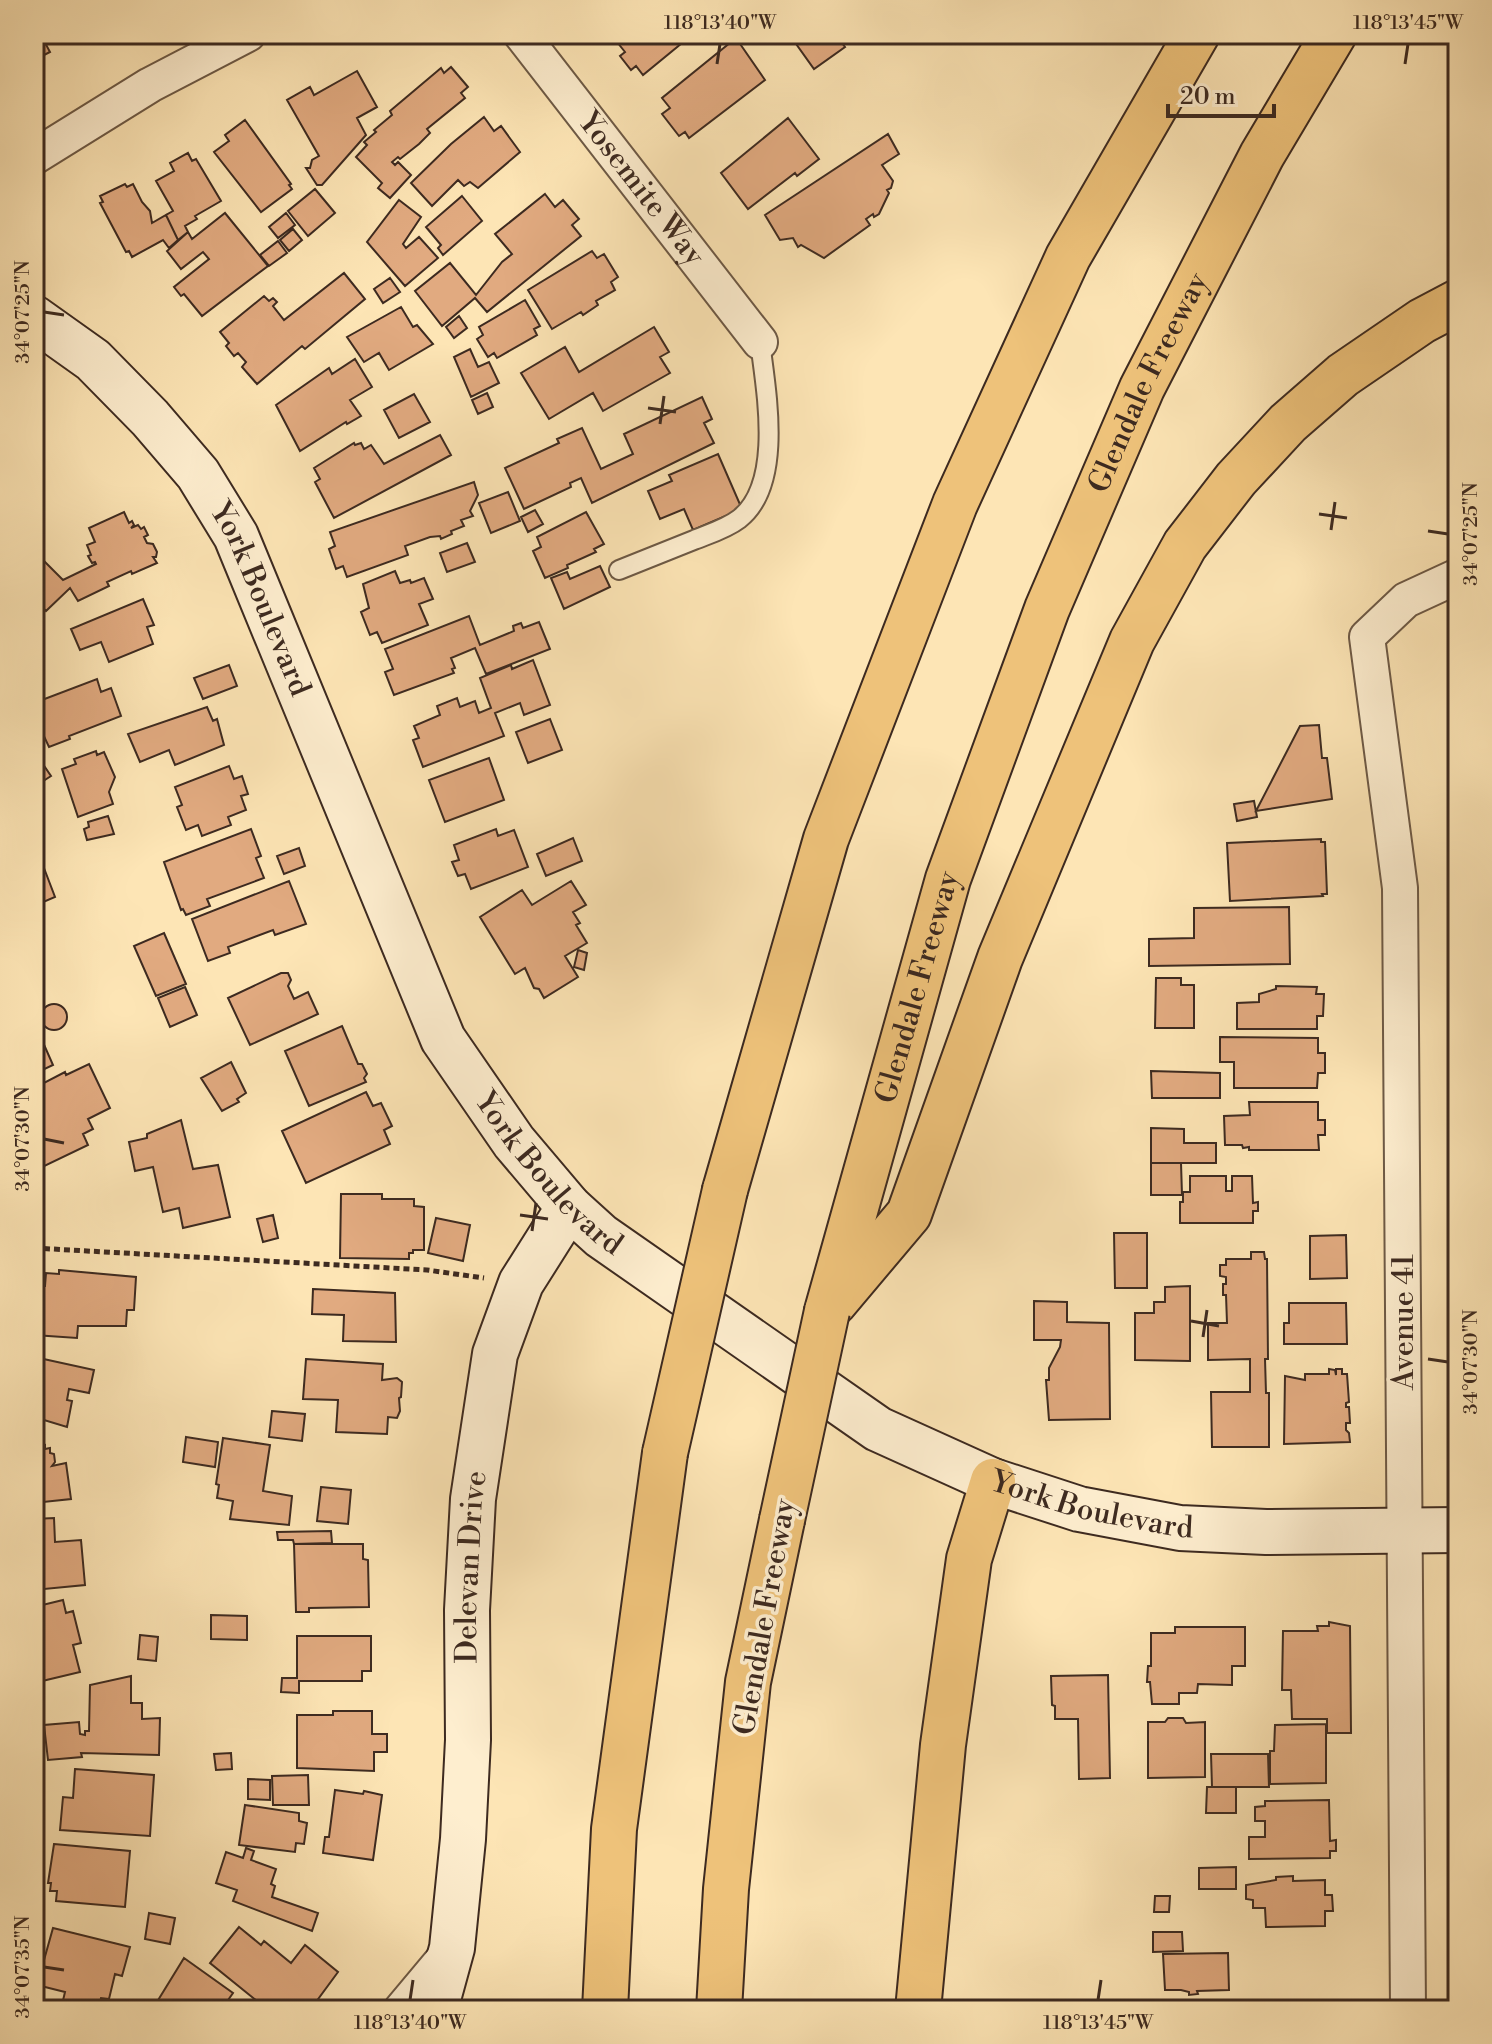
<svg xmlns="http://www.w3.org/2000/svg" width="1492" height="2044" font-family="'Libre Bodoni',serif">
	<rect width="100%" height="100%" fill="#fde5b5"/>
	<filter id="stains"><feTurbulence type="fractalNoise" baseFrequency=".0025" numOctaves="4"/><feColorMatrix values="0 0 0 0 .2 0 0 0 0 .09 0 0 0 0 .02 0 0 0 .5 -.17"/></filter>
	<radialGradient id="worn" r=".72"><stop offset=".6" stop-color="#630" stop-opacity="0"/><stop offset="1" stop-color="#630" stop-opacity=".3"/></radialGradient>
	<path fill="#e1aa80" stroke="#3d2a20" stroke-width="2" d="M34,34h11l2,3 -4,2 7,13 -14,7 3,5 -5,2z
		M627,34h66l-50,41 -7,-9 -5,4 -11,-14 5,-4 -8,-10z
		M789,34h46l10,13 -31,22z
		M736,38l29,42 -76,58 -4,-6 -6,4 -17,-22 8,-6 -8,-10z
		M451,67l17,20 -7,6 4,5 -38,31 3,4 -11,11 -19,15 -2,-2 -6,5 3,3 3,-3 13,13 -21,23 -12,-10 4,-5 -26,-26 11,-12 -3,-3 12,-10 -2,-2 18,-15 -2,-4 51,-43 3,5z
		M357,71l20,36 -20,11 9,17 -44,50h-5l-11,-17h4l2,-8 7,-4 -32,-56 23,-13 4,8z
		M484,117l10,14 7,-5 19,26 -42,36 -8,-6 -6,4 -6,-6 -26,26 -21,-23 40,-39z
		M788,118l31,41 -22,17 -2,-3 -47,36 -27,-36z
		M245,120l46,64 -2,1 3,4 -31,23 -47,-60 15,-11 -4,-6z
		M888,134l11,20 -17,11 11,16 -2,7 -4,2 2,3 -10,21 -5,3 -1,-3 -7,5 4,6 -46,33 -23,-13 -3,2 -5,-9 -13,2 -15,-25z
		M188,153l4,8 4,-2 25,42 -26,15 2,3 -12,7 3,6 -10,8 -12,-25 7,-4 -17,-30 18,-10 -4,-8z
		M125,184l2,3 6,-3 9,18 8,9 2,12 14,-8 12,25 -9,8 -6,-8 -31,17 -3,-6 -3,1 -26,-49 3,-1 -3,-6z
		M315,189l20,24 -27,23 -20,-25z
		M545,194l10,13 8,-7 16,19 -7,6 9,11 -94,76 -12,-14 -33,28 -27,-35 35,-28 26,32 26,-33 10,-8 -17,-20z
		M462,196l20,25 -39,34 -5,-7 3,-3 -15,-18z
		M399,200l22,17 -18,27 3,4 13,-11 19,21 -33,28 -38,-44z
		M225,213l43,53 -66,50 -18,-22 -3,2 -7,-9 35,-28 -6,-7 -22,17 -14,-18 21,-19 4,7z
		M286,213l9,12 -17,13 -9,-11z
		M293,229l9,11 -13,11 -9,-11z
		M278,241l9,12 -18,13 -9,-11z
		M592,251l5,7 7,-4 14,23 -7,5 4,8 -19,11 2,4 -15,10 -2,-3 -29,17 -24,-39z
		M344,273l21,26 -60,50 -3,-3 -45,38 -15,-17 4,-5 -8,-9 -4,3 -8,-10 3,-3 -9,-11 44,-36 5,5 4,-3 4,4 -4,4 11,14z
		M390,278l10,14 -17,11 -9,-14z
		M525,300l15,26 -6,3 3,6 -40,23 -3,-5 -6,4 -11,-18 6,-4 -4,-8z
		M401,307l12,20 4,-2 16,19 -44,26 -10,-17 -15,9 -17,-25z
		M459,316l8,12 -13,10 -8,-11z
		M654,327l15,25 -9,5 10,16 -67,38 -10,-18 -44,26 -28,-46 44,-26 14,25z
		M470,349l8,18 11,-5 10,21 -28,14 -17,-40z
		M355,359l17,28 -22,13 11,16 -14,8 -1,-2 -46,29 -24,-46 53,-37 3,6z
		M487,393l6,14 -15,7 -6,-14z
		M414,394l16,28 -31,16 -15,-28z
		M702,397l10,22 -8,4 10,20 -122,60 -11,-25 -11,5 1,4 -47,22 -19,-41 54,-25 -2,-4 25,-11 19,41 32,-15 -9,-20z
		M440,435l11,20 -117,63 -19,-36 5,-3 -6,-11 40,-25 1,2 6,-2 3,6 7,-4 13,19z
		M718,454l24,55 -49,21 -9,-21 -24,10 -12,-28 24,-10 -3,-6z
		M474,482l4,13 -8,16 3,5 -12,4 3,6 -13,5 1,3 -11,5 -1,-3 -10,1 -25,9 3,9 -61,22 -4,-11 -7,3 -7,-20 6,-3 -5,-14z
		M508,492l12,29 -29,12 -12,-30z
		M535,510l8,14 -15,8 -7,-15z
		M124,512l5,11 3,-2 2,4 -3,3 7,-3 3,4 3,-2 4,8 -4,2 3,6 6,1 4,8 -1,5h-3l4,6 -25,11 -1,-3 -24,11 2,4 -31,15 -8,-13 -24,23 -12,-12v-48l29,29 33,-16 -1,-2 -3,1 -4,-7 3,-1 -4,-10 8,-3 -6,-14z
		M586,512l18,32 -10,5 2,3 -29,13 1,3 -23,10 -12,-27 8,-4 -4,-10z
		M467,543l8,19 -28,10 -7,-19z
		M600,566l10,21 -46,22 -13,-31 16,-6 3,7z
		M395,571l5,12 10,-3 1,3 13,-5 9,21 -14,5 9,21 -46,18 -5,-11 -7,3 -9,-23 8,-4 -6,-24z
		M143,599l11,26 -7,2 6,17 -44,18 -8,-20 -21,8 -9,-21z
		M469,616l11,29 34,-14 -1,-5 8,-3 2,5 16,-6 11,27 -64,25 -11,-26 -24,10 4,10 -3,1 2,4 -60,22 -9,-23 8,-3 -8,-20z
		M533,660l17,45 -26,10 -4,-12 -25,10 9,23 -81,31 -10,-27 6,-2 -5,-12 26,-11 -3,-9 20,-8 3,9 15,-6 4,12 12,-5 -11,-30 31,-13 1,4z
		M229,665l8,21 -34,13 -9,-21z
		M97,679l4,13 10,-4 10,28 -52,20 1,3 -21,8 -15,-32v-12z
		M207,707l6,14 4,-2 7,26 -49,20 -6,-15 -29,12 -12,-28z
		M550,719l12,31 -34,13 -12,-31z
		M1319,725l3,33h5l5,41 -76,12 44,-85z
		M34,751l17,25 -17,11z
		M96,751l1,4 7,-3 11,25 -6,15 4,12 -35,13 -16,-48 14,-5 -2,-5z
		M489,758l15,42 -59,22 -16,-42z
		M229,766l5,13 8,-3 6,18 -7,2 5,14 -18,7 3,8 -29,11 -4,-11 -12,5 -9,-23 5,-2 -7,-18z
		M1254,801l3,16 -20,4 -3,-17z
		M108,816l6,18 -27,6 -3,-11 5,-2 -1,-5z
		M251,829l10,27 -5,2 8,20 -57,21 3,7 -24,9 -3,-6 -2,1 -17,-48z
		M496,829l2,7 16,-6 14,37 -57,22 -6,-15 -7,2 -6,-14 7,-2 -5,-15z
		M573,838l9,23 -36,15 -9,-22z
		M1321,839v3h4l2,52h-5l1,2 -93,5 -3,-58z
		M299,848l6,18 -21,8 -7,-18z
		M39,855l16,42 -21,9v-48z
		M289,881l17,43 -31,11 -2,-5 -45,17 2,6 -22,8 -16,-42z
		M571,881l15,24 -13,7 7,11 -4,2 11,18 -22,13 13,21 -34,21 -5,-9 -5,-1 -9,-20 -10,6 -35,-57 42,-27 10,15z
		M1289,907l1,57 -141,2v-27l45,-1v-30z
		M164,933l22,51 -30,12 -22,-50z
		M578,950l9,3 -3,17 -10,-3z
		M281,973h7l3,7 -3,6 6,13 14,-7 10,22 -68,31 -22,-47z
		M1156,978h25v7h13v43h-39z
		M1276,986l41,1 -1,7h8l-1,22h-6v13h-80v-26l22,-1v-8l17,-5z
		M185,987l12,28 -27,12 -12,-29z
		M41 1017a13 13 0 1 1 26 0a13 13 0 1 1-26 0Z
		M34,1022l19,43 -19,9z
		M342,1026l16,38h4l5,10 -3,4 2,4 -57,24 -24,-55z
		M1220,1037l98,1v15h7v20h-7l-1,15h-83v-26h-14z
		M231,1062l15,31 -9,6 2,3 -17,9 -21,-33z
		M89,1064l21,44 -22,11 5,10 -10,5 5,11 -54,26v-83l31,-16 1,3z
		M1151,1071l69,2v25h-68z
		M366,1092l7,14 8,-3 11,23 -8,4 6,14 -84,39 -24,-52z
		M1249,1102h69v18h7v15h-7l1,15h-70v-3l-6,1 -1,-3h-17l-1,-29 26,-1z
		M181,1120l12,49 25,-4 12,52 -47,11 -4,-20 -16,4 -10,-45 -18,4 -6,-29 18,-4v-4z
		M1151,1128l33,1v14h32v20h-65z
		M1151,1163h30l1,32h-31z
		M1190,1176h36v15h6v-15h20l1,27 5,-1v9h-5v12h-73v-21h3v-10h7z
		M341,1194h41v5h32v7l10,1v43h-11v3h-4v6l-69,-1z
		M273,1215l5,23 -15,4 -6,-23z
		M436,1218l34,7 -7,36 -35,-8z
		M1114,1233h33v55h-32z
		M1346,1235l1,43 -37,1v-43z
		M1251,1252h13l1,7h2l1,100h-3l1,34h3v54h-57l-1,-55h39v-33l-42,1v-37h19l-1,-28h-3v-11h3v-7l-6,-1v-11h6v-6h25z
		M59,1270l77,7 -2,33h-7l-1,16h-48l-1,12 -43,-3v-49h11l1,-13 13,1z
		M1190,1286v75l-55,-1v-47h19v-11h11v-15z
		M313,1289l82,4 1,49 -53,-1 1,-26 -32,-1z
		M1034,1301l33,1v20l42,1 1,96 -61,1 -3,-40h3v-12l11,-21 1,-7h-27z
		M1289,1303h57l1,41h-63v-21h5z
		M39,1358l55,12 -5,23 -20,-4 -2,11 5,1 -5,26 -33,-10v-39z
		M306,1359l77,5 -1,16 15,-2 5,4 -1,15 -2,1 1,13 -3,7 -9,-1 -1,17 -51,-2 2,-32 -35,-1z
		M1329,1369l6,1 1,5v-6h6v5h5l2,28 -3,1v4h3l1,16h-4v7l3,3 1,9 -66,2 1,-68 20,4v-6h24z
		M272,1411l33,3 -3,27 -33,-4z
		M34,1437h3l1,9 7,-1v4l5,-1v5l4,1 1,8 -3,4 14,-3 5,36 -37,4z
		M186,1437l32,5 -3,25 -32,-5z
		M223,1438l47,7 -7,46 29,5 -3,29 -59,-6 3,-18 -16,-3 2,-13 -3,-1z
		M321,1487l30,3 -3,34 -31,-3z
		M54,1518l1,24 26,-2 4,45 -51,5v-71z
		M331,1531l1,12 -38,1 -1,-4h-15l-1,-8z
		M294,1544h69v15l5,1 1,47 -60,1v4h-13z
		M63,1600l3,13 7,-2 8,32 -8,2 7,27 -42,10 -4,-18v-57z
		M211,1615l36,1v24l-36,-1z
		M1329,1622l21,4 1,107h-24v-14h-35l-1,-29h-9l1,-59h35l-1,-5h12z
		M1175,1627h70v39h-13v19l-34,-1 -1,9h-18v11h-27l-2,-22h-3l1,-16h3v-33h24z
		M140,1635l18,2 -2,24 -18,-2z
		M297,1636h74v35h-9v10h-63v12l-18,-1 1,-14h15z
		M1108,1675l2,103 -31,1 -1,-60h-23v-13l-3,-1 -1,-29z
		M131,1676v27h11v16l18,-1 -1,37 -78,-2 1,4 -34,3 -4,-35 35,-3 1,12 5,1v-4h4l1,-46z
		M333,1711h39v23h15v18h-13v19l-77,-3v-53h36z
		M1168,1718h15l3,5 19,-1v55l-57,1v-56h17z
		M1326,1724v59l-56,1v-33h4l1,-26z
		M231,1753l1,16 -16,1 -2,-16z
		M1211,1754h57l1,33h-57z
		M75,1769l79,6 -4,61 -90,-6 3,-33 10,1z
		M308,1775l1,30h-36l-1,-29z
		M248,1779l22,1v20l-22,-1z
		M1207,1787h29v26h-30z
		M335,1790l28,4 1,-3 18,4 -9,65 -50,-7 2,-16h4z
		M1329,1800l1,41 6,-1v11h-6v7l-81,1v-22h16v-16h-10v-14l10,-1v-5z
		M245,1805l54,8v8l8,2 -3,21 -8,-1 -1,9 -56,-7z
		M54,1844l76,7 -5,56 -69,-6 1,-10h-7l1,-8h-3z
		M246,1848l8,3 -3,9 25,9 -5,15 4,2 -3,11 46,16 -6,18 -79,-30 4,-11 -21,-7 10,-31 17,6z
		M1236,1867v22h-37v-21z
		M1293,1876v5l32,-1v15h7l1,16h-8v15l-59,1 -1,-19h-12v-8l-7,-1v-14l30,-5v-3z
		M1155,1896h15l-1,16h-15z
		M149,1913l26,5 -5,26 -25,-5z
		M239,1927l22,18 3,-4 27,22 14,-18 33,27 -28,38 -12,-9 -7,9h-23l-58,-47z
		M53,1928l77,19 -8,29 -7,-2 -6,25 -8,-1 -3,12 -37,-1 4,-17 -28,-7z
		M1153,1932h29l1,19 -30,1z
		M1228,1953l1,37 -32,1 1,3 -9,1v-3l-8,-2h-16l-2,-36z
		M184,1958l49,35 -12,17h-69z
		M1234,2000l1,10h-80l3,-1v-8z"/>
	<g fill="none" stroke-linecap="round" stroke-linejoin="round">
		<g stroke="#6d5945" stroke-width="22">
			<path id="lane" d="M619,570c25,-10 50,-20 75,-30 15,-6 32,-11 45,-21 45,-35 27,-128 21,-177"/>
		</g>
		<g stroke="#6d5945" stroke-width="38">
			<g id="street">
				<path id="s1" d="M521,34l239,308"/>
				<path d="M34,157l116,-72 98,-51"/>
				<path d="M401,2010l46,-55"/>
				<path d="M1408,2010l-8,-1122 -33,-251 39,-37 52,-24"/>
			</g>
		</g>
		<g stroke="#3d2a20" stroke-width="48">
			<g id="secondary">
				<path id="s2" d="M34,318l59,42 57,58 48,56 38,62 207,503 71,103 55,65 32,29 277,193 115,52 86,28 101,19 86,4 192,-2"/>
				<path id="s3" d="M435,2010l17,-62 11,-109 5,-99 -1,-130 6,-111 22,-145 26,-71 48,-76"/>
			</g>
		</g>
		<g stroke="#3d2a20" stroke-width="48">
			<g id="highway">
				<path d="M725,1190l101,-351 129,-335 113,-247 129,-223"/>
				<path d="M834,1303l75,-89 91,-256 132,-317 53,-96 51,-66 52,-56 55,-48 79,-54 36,-19"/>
				<path id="s4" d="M827,1311l121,-432 99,-270 95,-221 120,-233 72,-121"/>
				<path d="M605,2010l9,-181 51,-376"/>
				<path d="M719,2010l7,-121 22,-207 34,-162"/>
				<path d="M918,2010l25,-265 26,-186 24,-78"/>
			</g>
		</g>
		<path stroke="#3d2a20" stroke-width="5" stroke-dasharray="6 4" stroke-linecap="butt" d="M34,1248l393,22 57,8"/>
		<use href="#lane" stroke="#feeecf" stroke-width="18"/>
		<use href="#street" stroke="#feeecf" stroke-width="34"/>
		<use href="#secondary" stroke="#feeecf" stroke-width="44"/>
		<use href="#highway" stroke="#eec27a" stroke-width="44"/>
		<g stroke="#3d2a20" stroke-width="48" stroke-linecap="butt">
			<path id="highway-bridge" d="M665,1453l60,-263
				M782,1520l45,-209"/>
		</g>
		<use href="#highway-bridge" stroke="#eec27a" stroke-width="44"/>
	</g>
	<path fill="none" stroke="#3d2a20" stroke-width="3" d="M717,64l3,-20M1405,64l3,-20M44,312l20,3M648,408l28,4M660,424l4,-28M1319,514l28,4M1331,530l4,-28M1428,531l20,3M44,1139l20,4M520,1215l28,4M532,1231l4,-28M1191,1321l28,5M1203,1337l4,-27M1428,1359l20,3M44,1967l20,3M410,2000l3,-20M1098,2000l3,-20"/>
	<g text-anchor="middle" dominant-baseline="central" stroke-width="7" stroke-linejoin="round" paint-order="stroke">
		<g font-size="30" fill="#3d2a20" stroke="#feeecf">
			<text stroke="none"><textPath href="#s1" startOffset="196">Yosemite Way</textPath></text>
			<text stroke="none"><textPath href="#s4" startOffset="984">Glendale Freeway</textPath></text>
			<text stroke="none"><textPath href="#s2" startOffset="368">York Boulevard</textPath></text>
			<text stroke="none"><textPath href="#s4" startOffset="336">Glendale Freeway</textPath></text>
			<text stroke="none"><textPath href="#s2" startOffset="1016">York Boulevard</textPath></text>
			<text transform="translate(1404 1322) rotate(-90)">Avenue 41</text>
			<text stroke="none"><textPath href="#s2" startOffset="1664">York Boulevard</textPath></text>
			<text stroke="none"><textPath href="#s3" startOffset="446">Delevan Drive</textPath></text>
			<text transform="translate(765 1617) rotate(-80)">Glendale Freeway</text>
		</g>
	</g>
	<rect width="1492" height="2044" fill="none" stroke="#fde5b5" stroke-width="88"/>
	<path d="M1168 104v12h106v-12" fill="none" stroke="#3d2a20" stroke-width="4"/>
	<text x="1180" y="104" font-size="24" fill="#3d2a20" stroke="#feeecf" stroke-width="6" paint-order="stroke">20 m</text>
	<rect x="44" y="44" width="1404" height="1956" fill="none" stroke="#3d2a20" stroke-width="3"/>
	<g font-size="20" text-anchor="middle" fill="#3d2a20">
		<text x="720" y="29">118°13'40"W</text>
		<text x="1408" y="29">118°13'45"W</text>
		<text transform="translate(22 312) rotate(-90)" y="7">34°07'25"N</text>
		<text transform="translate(1470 534) rotate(-90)" y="7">34°07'25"N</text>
		<text transform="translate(22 1139) rotate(-90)" y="7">34°07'30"N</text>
		<text transform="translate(1470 1362) rotate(-90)" y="7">34°07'30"N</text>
		<text transform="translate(22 1967) rotate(-90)" y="7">34°07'35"N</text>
		<text x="410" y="2029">118°13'40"W</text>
		<text x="1098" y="2029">118°13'45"W</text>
	</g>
	<rect width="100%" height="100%" filter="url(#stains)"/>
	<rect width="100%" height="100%" fill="url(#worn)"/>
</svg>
